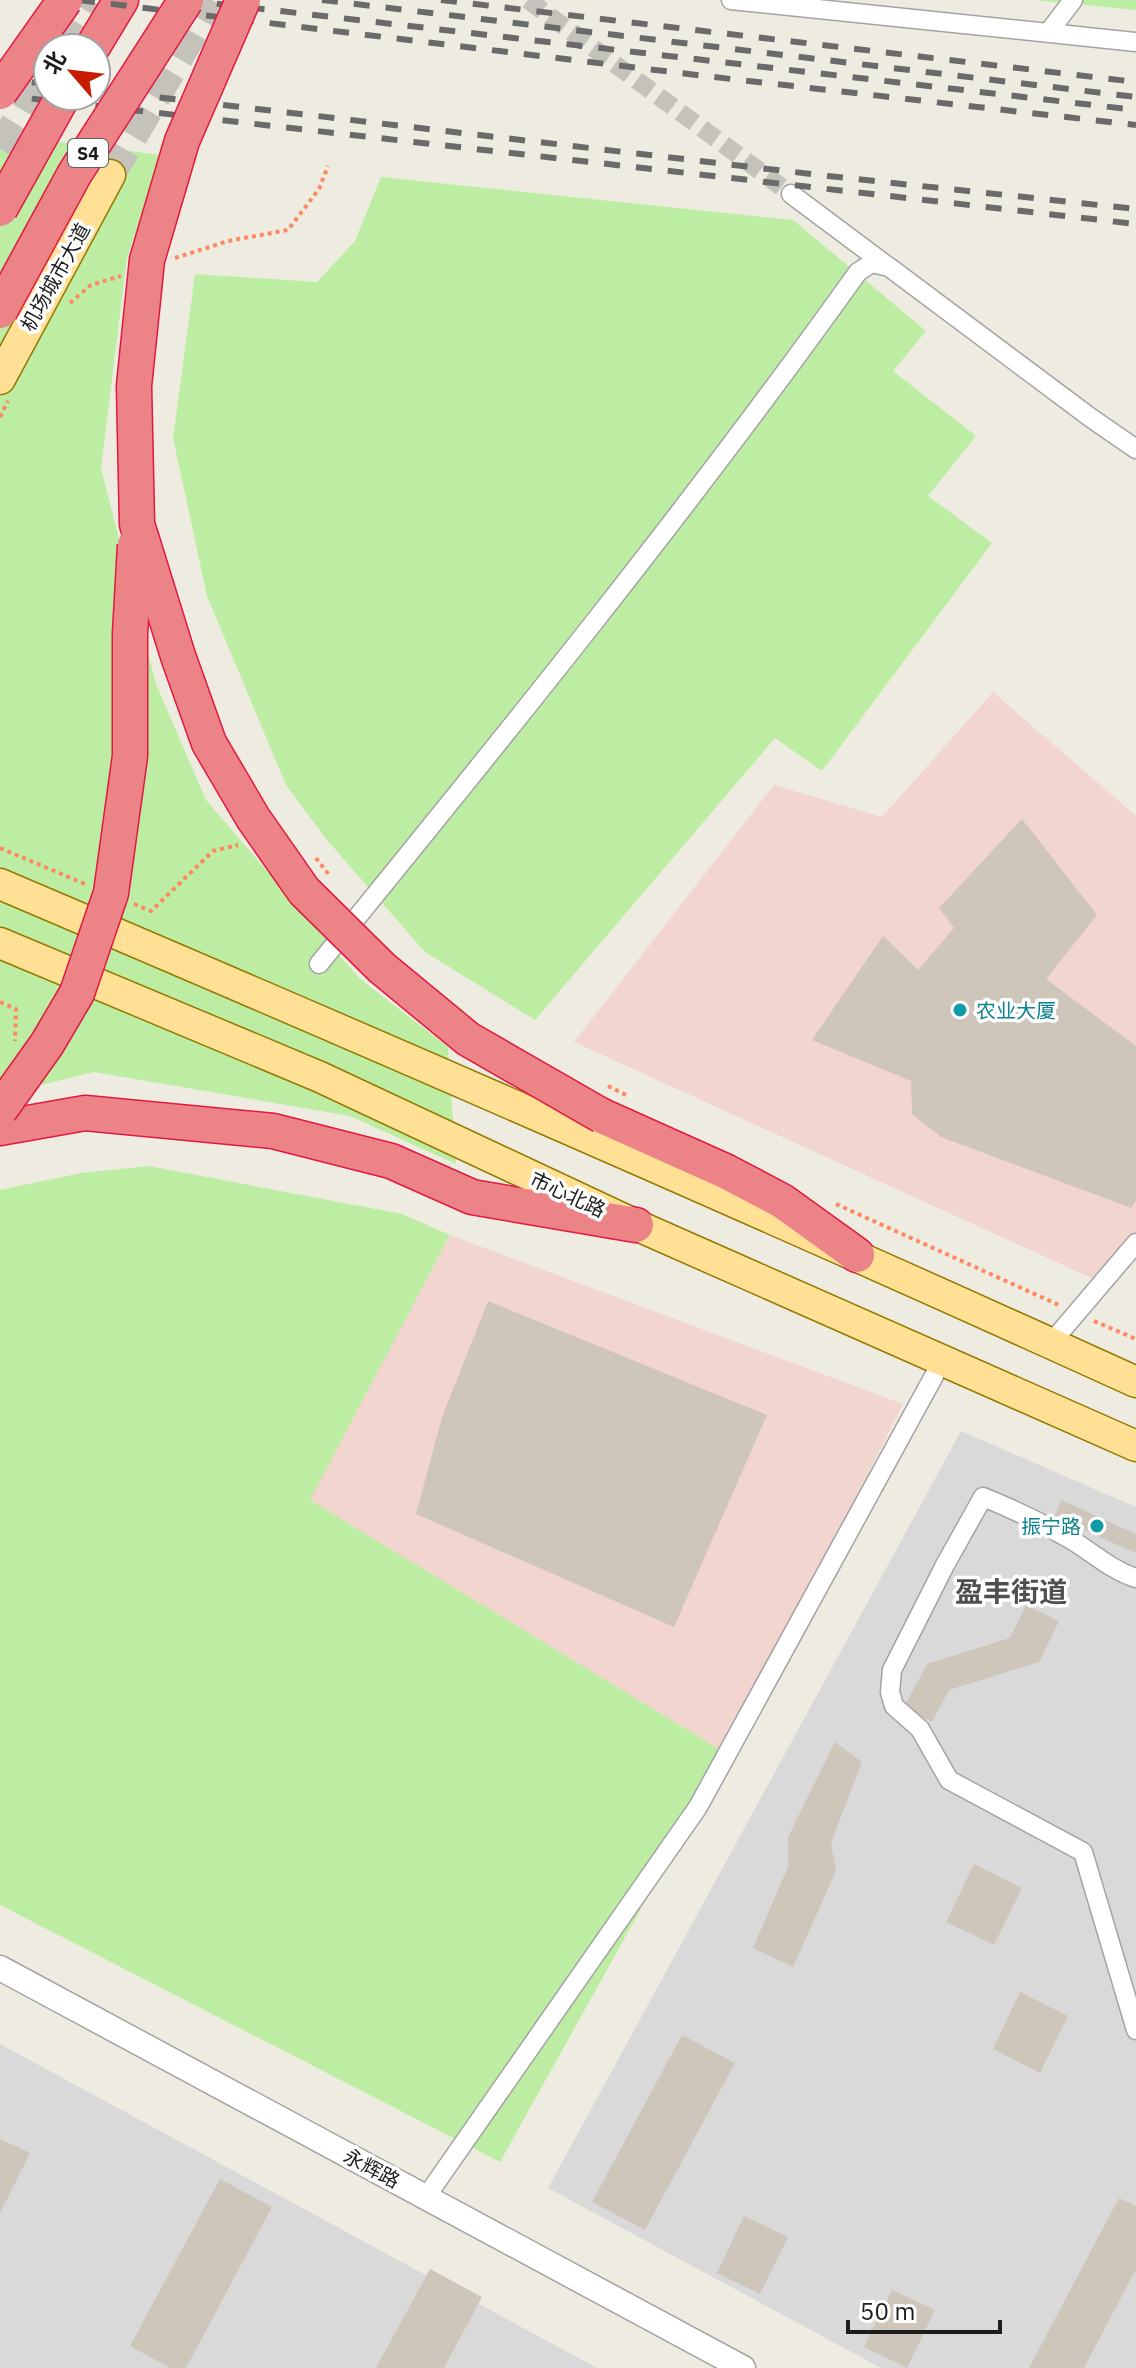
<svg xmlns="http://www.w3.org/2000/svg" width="1136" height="2368" font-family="'IBM Plex Sans','Noto Sans SC',sans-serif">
	<rect width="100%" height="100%" fill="#eeece1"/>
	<path fill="#dad9d9" d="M961,1431l175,76v861h-255l-333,-180z
		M0,2044l597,324h-597z"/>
	<path fill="#f1d5ce" d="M993,692l143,124v420l-38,45 -524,-239 200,-257 108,32z
		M450,1235l453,169 -176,350 -418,-254z"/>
	<path fill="#bdeda3" d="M1034,0h102v10z
		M0,134l161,21 -34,103 -26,210 55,216 50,116 153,178 89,69 8,117 -106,-48 -256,-44 -94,23z
		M381,177l412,43 133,111 -33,40 83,65 -48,60 64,47 -170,228 -47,-33 -240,282 -110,-68 -99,-113 -40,-54 -79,-189 -34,-158 22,-164 122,8 38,-41z
		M149,1166l253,48 48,21 -140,265 417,254 -227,408 -500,-257v-715l81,-17z"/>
	<path fill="#cec6ba" d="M1022,819l75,96 -51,64 90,67v155l-5,7 -190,-71 -29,-23 -1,-33 -99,-41 71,-104 35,34 36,-42 -15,-20z
		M488,1301l279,114 -93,212 -258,-113 26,-97z
		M1061,1500l75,34v19l-82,-36z
		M1026,1605l33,16 -20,41 -90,28 -17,32 -28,-15 23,-43 83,-26z
		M835,1742l27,20 -31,81 5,28 -43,96 -40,-19 35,-81v-30z
		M974,1864l48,24 -28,57 -48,-23z
		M1020,1992l48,24 -28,57 -47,-24z
		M682,2035l53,28 -90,167 -53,-28z
		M0,2139l30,14 -30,60z
		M220,2179l52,28 -86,161h-16l-40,-22z
		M1119,2198l17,8v63l-52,99h-55z
		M744,2216l44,21 -28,57 -43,-21z
		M430,2269l52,28 -38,71h-68z
		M892,2290l43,20 -28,58 -43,-21z"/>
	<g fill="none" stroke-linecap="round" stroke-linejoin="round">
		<path stroke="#c4c2ba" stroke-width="18" stroke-dasharray="18 9" stroke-linecap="butt" d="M528,0l263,194"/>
		<path stroke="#c4c2ba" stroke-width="30" stroke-dasharray="30 15" stroke-linecap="butt" d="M61,48l29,-48
			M0,149l48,-79
			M110,175l102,-175"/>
		<g stroke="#a3a3a3" stroke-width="21">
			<path id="minor" d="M731,0l405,42
				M1048,33l25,-33
				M791,194l95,71
				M319,964c185,-227 369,-454 539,-692l14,-9 17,4 202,151 45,31
				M1051,1343l85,-100
				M1136,1578c-25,-8 -44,-26 -66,-39 -28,-16 -57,-30 -87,-42l-38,68 -53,105 -2,22 4,14 26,23 29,51 134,72 53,178
				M426,2197l272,-390 236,-431"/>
		</g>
		<g stroke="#a3a3a3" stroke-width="27">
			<path id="tertiary" d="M0,1968l743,400"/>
		</g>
		<g stroke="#947800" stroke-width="33">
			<path id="primary" d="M0,379l110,-204
				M0,884c381,162 760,327 1136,498
				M0,943l320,134 316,148 500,221"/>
		</g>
		<g stroke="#e11941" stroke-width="37">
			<path id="motorway" d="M92,48l29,-48
				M602,1116l125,56 55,29 75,54
				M0,1128l85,-15 188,18 118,30 81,36 164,28"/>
		</g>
		<path stroke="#ff8861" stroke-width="4" stroke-dasharray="4 4" stroke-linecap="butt" d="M175,258l53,-17 60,-11 31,-41 9,-23
			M70,303l21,-18 30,-9
			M0,417l8,-16
			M0,848l85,36
			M316,858l14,18
			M134,904l17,7 62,-60 25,-6
			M0,1002l16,7 -1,32
			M608,1086l18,9
			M836,1204l225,102
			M1094,1321l42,18"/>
		<use href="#minor" stroke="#fff" stroke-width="18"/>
		<use href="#tertiary" stroke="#fff" stroke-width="24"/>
		<use href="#primary" stroke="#ffe095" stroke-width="30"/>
		<use href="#motorway" stroke="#eb8387" stroke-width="34"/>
		<path stroke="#6a6a6a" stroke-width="6" stroke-dasharray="16 16" stroke-linecap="butt" d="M79,0l626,76 431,49
			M185,0l951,110
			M322,0l814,97
			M441,0l695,82
			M0,79l48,5
			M96,90l732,86 308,33
			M0,95l1136,129"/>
		<g stroke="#e11941" stroke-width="37" stroke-linecap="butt">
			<path id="motorway-bridge" d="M243,0l-61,141 -35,119 -13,126 3,138 41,132 31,87 44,75 51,73 78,77 86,71 134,77
				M0,92l65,-92
				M0,209l63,-113
				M0,311l75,-138 111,-173
				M0,1110l47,-66 30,-51 34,-100 19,-137v-122l5,-89"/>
		</g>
		<use href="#motorway-bridge" stroke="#eb8387" stroke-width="34"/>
	</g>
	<g fill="#0f9aa8" stroke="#fff" stroke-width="3">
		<circle cx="960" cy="1010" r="8"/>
		<circle cx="1097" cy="1526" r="8"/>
	</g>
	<g text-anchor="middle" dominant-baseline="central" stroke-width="7" stroke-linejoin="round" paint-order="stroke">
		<rect fill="#fff" stroke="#606060" stroke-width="2" x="68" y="139" width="40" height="28" rx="6"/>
		<g font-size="18" font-weight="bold" fill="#1c1c1c">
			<text x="88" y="153">S4</text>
		</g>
		<g font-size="20" fill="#1c1c1c" stroke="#fff">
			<text transform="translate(55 277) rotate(-61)">机场城市大道</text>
			<text transform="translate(568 1194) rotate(25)">市心北路</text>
			<text transform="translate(372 2168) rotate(28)">永辉路</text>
		</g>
		<g font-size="20" fill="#0d838f" stroke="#fff" text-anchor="start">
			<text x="976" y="1010">农业大厦</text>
			<text x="1081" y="1526" text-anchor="end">振宁路</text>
		</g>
		<g font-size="28" font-weight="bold" fill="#4f4f4f" stroke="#fff">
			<text x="1011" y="1591">盈丰街道</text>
		</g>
	</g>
	<g transform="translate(72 72) rotate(298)"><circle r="38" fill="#ffffff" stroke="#a4a4a4" stroke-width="2"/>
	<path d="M0-6L14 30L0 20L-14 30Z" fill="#c81c00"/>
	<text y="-12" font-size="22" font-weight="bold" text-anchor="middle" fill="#1c1c1c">北</text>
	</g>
	<path d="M848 2320v12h152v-12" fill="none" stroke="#1c1c1c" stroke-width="4"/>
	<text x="860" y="2320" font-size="24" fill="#1c1c1c" stroke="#ffffff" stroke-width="6" paint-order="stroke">50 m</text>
</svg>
